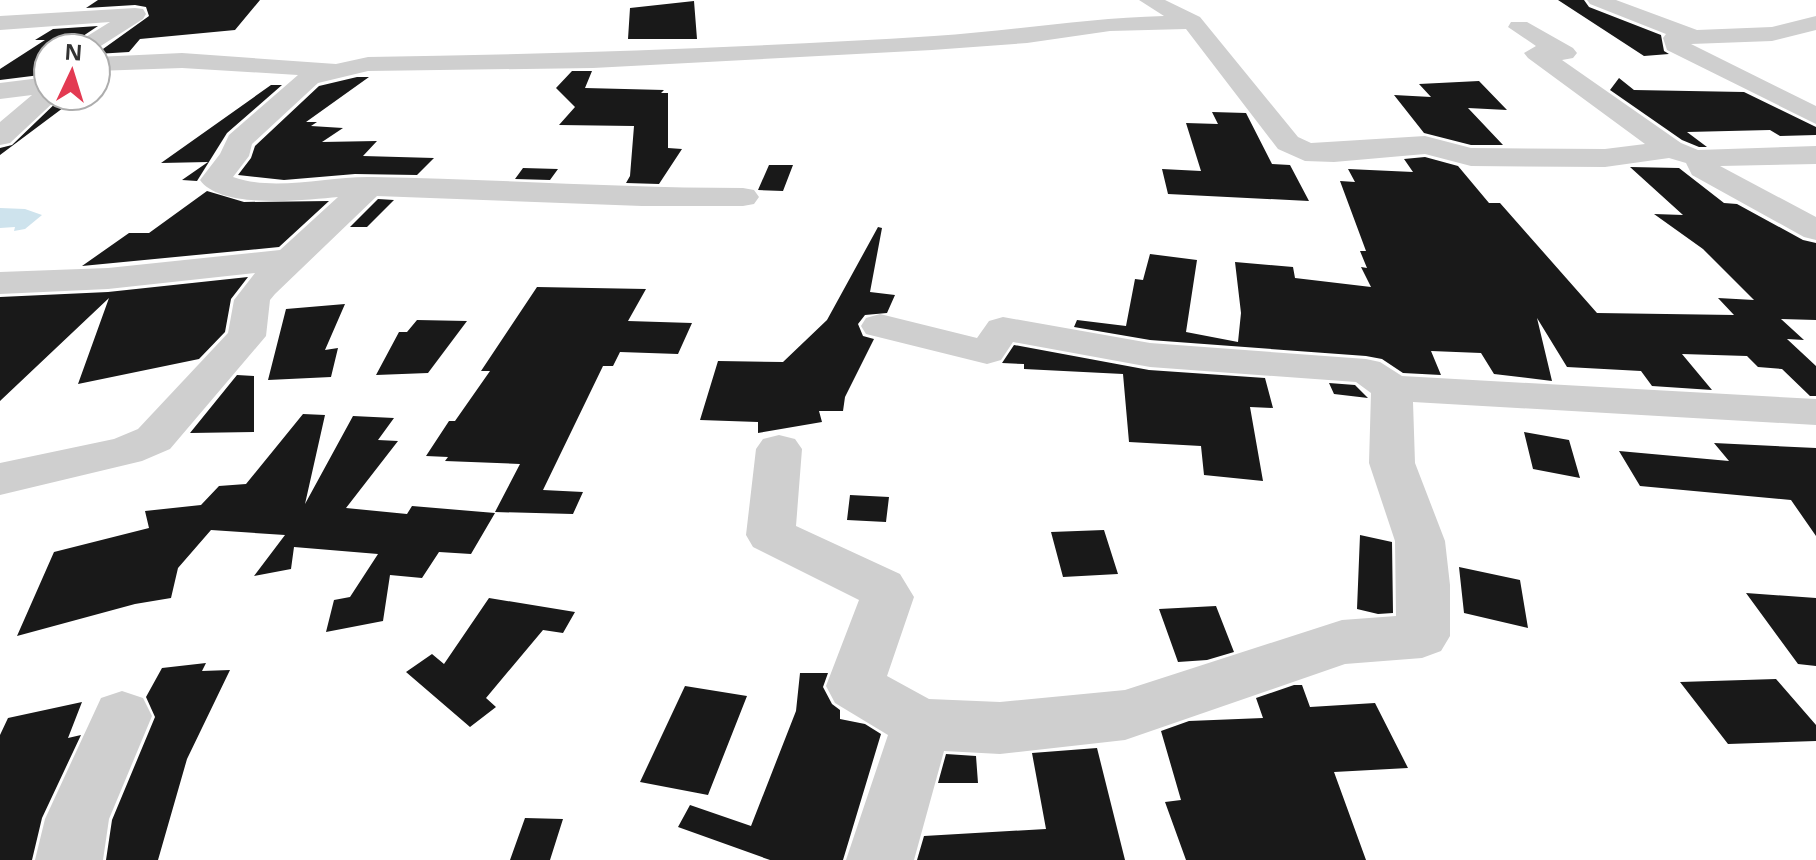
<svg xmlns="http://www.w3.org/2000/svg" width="1816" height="860" font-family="'Noto Sans',sans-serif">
	<rect width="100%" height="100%" fill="#fff"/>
	<path fill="#cee3ed" d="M0,208l25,1 17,6 -17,14 -11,2 1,-4 -15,1z"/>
	<path fill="#191919" d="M98,0h162l-25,30 -95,9 -11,13 -33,2 53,-38 -3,-9 -11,-2 -49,3z
		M1558,0h26l5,7 72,28 3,16 5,3 -25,2z
		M694,1l3,38h-69l2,-31z
		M98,26l-33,22h-17v26l-48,6v-11l45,-29h-10l18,-11z
		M572,71h20l-7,17 79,2 -3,3h7v55l14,1 -23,35 -33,-1 4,-7 4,-50 -75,-1 16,-18 -19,-19z
		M357,77h12l-63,45h11l-6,4 32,2 -21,14 55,-1 -14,15 71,2 -17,17 -62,-1 -71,6 -46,-5 13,-17 4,-12 64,-60z
		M1619,78l15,12 110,2 72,35v8l-36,1 -10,-6 -83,2 20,15h-8l-17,-7 -72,-50z
		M1479,81l28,29 -39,-2 35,37h-32l-47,-12 -30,-38 37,2 -12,-13z
		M271,85h11l-55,48 -30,48 -15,-1 26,-18 -47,1z
		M63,96h16l-79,59v-7l12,-3z
		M1212,112l34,1 26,51 18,1 19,36 -141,-7 -6,-25 39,2 -15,-48 32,1z
		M1425,157l33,9 31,37h11l97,110 137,2 -16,-17 36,2 -51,-51 -49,-35 29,1 -53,-48 49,1 45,35 13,1 66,36 13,3v77l-35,-1 23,21 -17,-1 29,27v30h-6l-28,-27 -24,-2 -11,-11 -65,-2 30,36 -60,-4 -11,-15 -74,-4 -30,-49 15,63 -58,-7 -13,-21 -50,-2 10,24 -38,-2 -21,-14 -16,-3 -216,-16 -76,-13 3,-7 49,6 9,-47 8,1 7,-26 47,6 -11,72 52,10 3,-29 -6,-51 58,5 2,11 76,9 -10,-20 6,1 -7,-17h6l-26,-70 15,1 -7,-13 65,3 -9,-13z
		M769,165h24l-10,26 -25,-1z
		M523,168l35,1 -8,11 -35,-1z
		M207,191l37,11 85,-1 -50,46 -197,19 47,-33h20z
		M378,199l16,1 -27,27h-17z
		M878,227l4,1 -12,64 25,3 -8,18 -22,2 -7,9 5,12 11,3 -29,58 -2,14h-24l3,11 -64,11v-11l-58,-2 18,-59 65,1 44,-42z
		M248,277l-17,22 -6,33 -26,27 -121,25 31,-86 -109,103v-104l108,-5z
		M537,287l109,2 -18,32 64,2 -14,31 -58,-2 -7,14h-10l-60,124 40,2 -10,22 -78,-2 25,-48 -75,-3 3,-4 -22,-1 23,-35h6l35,-50h-9z
		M345,304l-20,46 13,-2 -7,29 -63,3 18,-71z
		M417,320l50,1 -39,52 -52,2 23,-43h8z
		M1014,345l135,25 116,8 8,30 -23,-1 13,74 -59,-6 -3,-29 -72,-4 -6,-68 -99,-5v-5l-22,-1z
		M237,375l17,1v56l-64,1z
		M1329,383l26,2 13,13 -34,-4z
		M303,414l22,1 -20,89 48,-88 41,2 -16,22 20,1 -52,67 61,6 5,-8 83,7 -24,41 -32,-2 -17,26 -32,-3 -7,46 -57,11 8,-32 16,-3 28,-43 -84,-7 -3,22 -37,7 31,-41 -74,-5 -33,38 -7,30 -36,6 -118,32 37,-84 95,-24 -4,-17 56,-6 18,-19 27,-2z
		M1524,432l45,8 11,38 -47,-9z
		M1714,443l102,5v88l-25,-36 -151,-14 -21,-35 110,10z
		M850,495l39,2 -3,25 -39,-2z
		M1104,530l14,44 -55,3 -12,-45z
		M1360,535l32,7 1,71 -15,1 -21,-5z
		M1459,567l61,13 8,48 -64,-15z
		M1746,593l70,5v68l-18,-2z
		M489,598l86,14 -12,21 -20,-3 -57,68 10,9 -26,20 -64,-55 26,-18 12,10z
		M1216,606l18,46 -27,8 -29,2 -19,-53z
		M206,663l-4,8 28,-1 -43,89 -29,101h-52l6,-40 43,-103 -9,-20 16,-29z
		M800,673h28l-5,14 9,17 8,6v9l25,5 16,10 -38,126h-73l-92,-33 12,-22 61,21 45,-115z
		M1776,679l40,46v16l-88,3 -48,-62z
		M1294,685h8l8,22 65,-4 33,65 -74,4 32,88h-180l-21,-58 16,-2 -20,-69 28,-10 74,-3 -7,-20z
		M685,686l62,10 -39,99 -68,-13z
		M82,702l-14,36 13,-3 -39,83 -10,42h-32v-125l8,-17z
		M1097,748l28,112h-208l7,-24 122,-7 -14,-76z
		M946,754l30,2 2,27h-40z
		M525,818l38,1 -13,41h-40z"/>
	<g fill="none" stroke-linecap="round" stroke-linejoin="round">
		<path fill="#cfcfcf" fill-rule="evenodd" d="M1139,0h26l35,17 98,120 13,6 114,-7 46,12 134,1 40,-5 -117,-86 -4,-5 12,-7 -28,-19 3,-5h16l46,26 4,5 -4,5 -11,2 119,83 17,7 118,-4v18l-96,2 96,51v23l-12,-3 -112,-62 -6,-12 -17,-5 -64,9 -134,-1 -46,-12 -91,8 -29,-1 -27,-12 -92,-120 -76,2 -83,12 -95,7 -339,18 -225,3 -50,12 -66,61 -3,12 -16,21c42,15 95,-1 139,0 124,2 247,11 371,11l11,2 5,7 -5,7 -11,2h-101l-265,-10 -102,98 -5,6 -4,36 -96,113 -28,12 -142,34v-32l114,-24 24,-10 90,-96 6,-33 21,-27 -147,16 -108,5v-22l108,-4 172,-18 58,-53c-32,3 -117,13 -138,-17l20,-26 9,-19 69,-60 -116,-7 -86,3v-14l86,-4 154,11 32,-7c189,-3 377,-9 566,-21 77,-5 153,-18 230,-20z
			M1587,0h29l81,30 75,-3 44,-11v14l-44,11 -81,3 125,62v18l-149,-74 -4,-12 3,-4 -76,-30z
			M135,8l8,1 3,5 -3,5 -47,30 -28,-1 42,-26 -110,8v-14z
			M48,77v19h12l-3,3 -47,44 -10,2v-23l32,-27 -32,4v-16z
			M880,314l97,24 12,-17 14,-4 147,26 216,16 14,3 22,14 414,23v26l-403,-23 2,61 30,78 5,44v51l-9,15 -19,7 -77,6 -220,76 -125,14 -56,-3 -30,109h-68l42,-125 -53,-32 -9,-17 33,-86 -106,-53 -7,-12 10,-86 7,-10 16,-4 16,4 7,10 -6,77 104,48 14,23 -27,79 42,23 71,3 125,-12 217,-70 54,-4 -1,-75 -26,-78 2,-70 -15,-11 -206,-15 -137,-25 -12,18 -14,4 -121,-30 -5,-8 5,-8z
			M122,691l21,7 9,18 -43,103 -6,41h-68l10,-41 56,-121z"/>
	</g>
	<g transform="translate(72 72) rotate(4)"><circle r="38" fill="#ffffff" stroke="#adadad" stroke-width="2"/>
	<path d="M0-6L14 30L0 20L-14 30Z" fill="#e33a52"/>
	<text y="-12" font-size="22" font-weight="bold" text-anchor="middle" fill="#323232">N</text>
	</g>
</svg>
